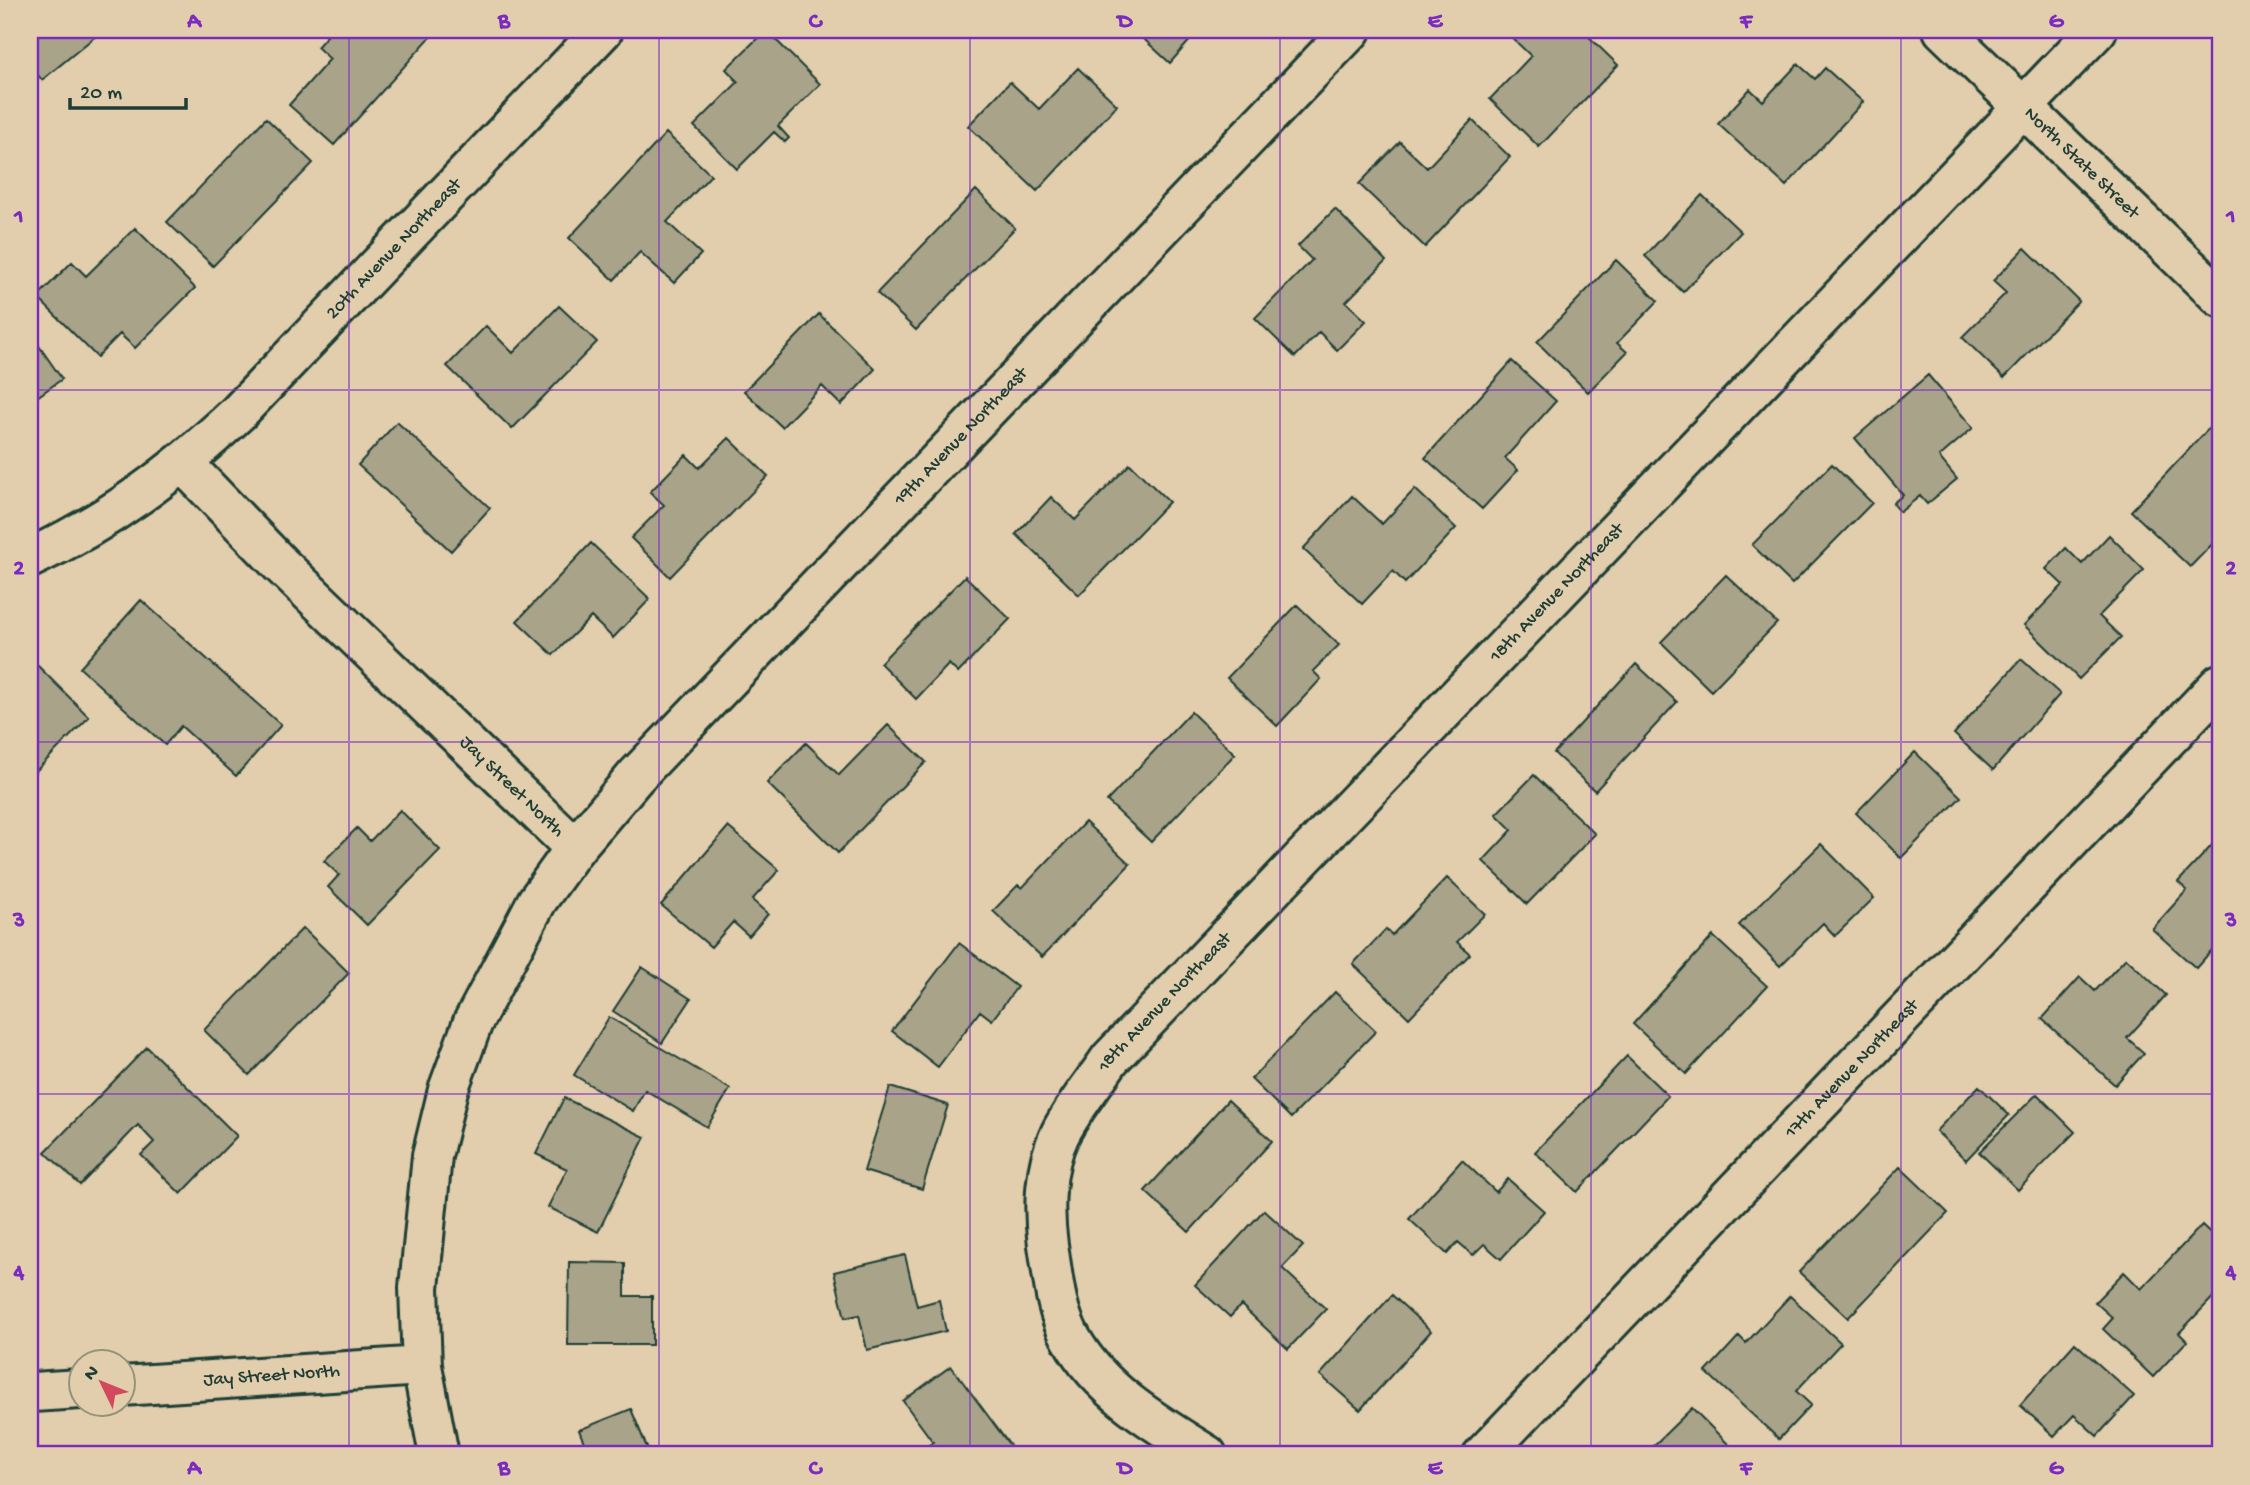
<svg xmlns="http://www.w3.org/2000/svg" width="2250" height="1485" font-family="'Gochi Hand',sans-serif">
	<rect width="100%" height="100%" fill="#e2cead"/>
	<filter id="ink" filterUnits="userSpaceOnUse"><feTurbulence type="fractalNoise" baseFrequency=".0143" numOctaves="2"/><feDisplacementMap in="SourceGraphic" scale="14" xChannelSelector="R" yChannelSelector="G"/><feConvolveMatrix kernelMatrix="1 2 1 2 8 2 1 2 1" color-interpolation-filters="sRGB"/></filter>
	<g filter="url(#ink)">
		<path fill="#a9a38a" stroke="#1f3d34" stroke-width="2" d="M30,30h73l-61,50 -12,-15z
			M332,30h98l4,3 -100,112 -45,-40 41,-46 -13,-12z
			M766,30l54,54 -42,42 11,12 -4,4 -11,-10 -37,37 -43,-43 44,-44 -12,-13z
			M1134,30h65l-29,33z
			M1504,30h78l36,35 -79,82 -49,-48 41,-43z
			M1798,64l17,15 10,-11 38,34 -77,84 -68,-62 32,-35 13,12z
			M1078,68l39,37 -80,86 -69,-65 42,-44 29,27z
			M266,118l47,45 -100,103 -46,-44z
			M1472,120l38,37 -85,90 -66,-63 41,-42 27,26z
			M666,133l45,42 -44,47 34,32 -27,29 -34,-31 -26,28 -45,-42z
			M976,190l39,38 -99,102 -39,-37z
			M1702,195l39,37 -58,60 -38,-36z
			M1335,209l51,52 -40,41 20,19 -29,29 -18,-18 -24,25 -40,-39 57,-58 -14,-14z
			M135,228l60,60 -60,60 -15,-14 -23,23 -60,-60 35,-35 14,14z
			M2025,248l54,53 -75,77 -42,-41 44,-44 -13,-12z
			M1616,260l42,41 -41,42 10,9 -39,40 -51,-50z
			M559,306l38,36 -85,87 -65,-63 39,-40 27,27z
			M819,314l56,55 -34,36 -19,-19 -40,41 -38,-36z
			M30,333l32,46 -32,23z
			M1512,361l44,40 -51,57 13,12 -36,39 -57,-51z
			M1928,375l45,53 -34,29 18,22 -30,25 -7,-8 -20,16 -7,-9 10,-8 -48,-57z
			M397,422l93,86 -39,43 -93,-86z
			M2212,425l8,8v80l-5,6 5,6v11l-30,31 -59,-56z
			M729,438l39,38 -98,101 -39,-39 33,-33 -14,-13 36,-37 13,13z
			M1130,464l39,38 -90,93 -63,-61 35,-37 24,23z
			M1832,464l40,39 -80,81 -40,-39z
			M1415,489l41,39 -51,55 -12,-12 -31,33 -59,-55 49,-53 30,28z
			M2109,535l35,35 -45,46 22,21 -42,42 -55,-54 39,-40 -17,-16 20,-21 16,16z
			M591,543l59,56 -37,39 -22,-21 -38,38 -36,-34z
			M1726,575l51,48 -66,68 -50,-49z
			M965,576l45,43 -52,54 -9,-9 -33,35 -36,-36z
			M141,600l140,125 -45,51 -55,-50 -16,19 -85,-77z
			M1297,605l42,40 -26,26 8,8 -44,47 -50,-48z
			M2021,659l39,35 -67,76 -39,-36z
			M35,663l54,54 -59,60v-108z
			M1636,664l41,38 -82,89 -41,-38z
			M1191,712l44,42 -84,88 -44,-41z
			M888,725l38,37 -88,91 -71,-70 39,-40 33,32z
			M1915,752l46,45 -60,61 -45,-45z
			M1534,775l61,59 -68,70 -44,-43 29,-31 -16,-16z
			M400,810l40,40 -73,75 -39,-38 11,-12 -15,-14 33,-33 13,13z
			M1085,822l45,42 -88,93 -49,-46 25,-26 4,3z
			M728,827l51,43 -27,30 16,14 -19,22 -16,-14 -22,25 -50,-42z
			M2215,842l5,5v94l-24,27 -44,-39 35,-39 -9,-8z
			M1821,844l53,54 -39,38 -12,-13 -43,43 -41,-41z
			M1447,878l38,36 -28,28 13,12 -61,64 -56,-54 33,-35 6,6z
			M303,928l46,45 -100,102 -45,-45z
			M1713,936l54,50 -81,88 -53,-50z
			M959,943l58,44 -25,33 -12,-9 -42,56 -46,-36z
			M2126,958l40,37 -39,43 17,15 -29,32 -73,-66 38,-42 15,14z
			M642,967l49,32 -29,44 -49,-32z
			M1335,992l41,39 -85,87 -40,-39z
			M609,1017l121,72 -23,38 -62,-37 -12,21 -59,-36z
			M147,1047l90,89 -56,58 -40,-39 13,-13 -16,-17 -58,60 -35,-33z
			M1627,1056l41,40 -91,96 -42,-40z
			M1979,1086l30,29 -43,45 -30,-29z
			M890,1087l58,18 -26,84 -58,-18z
			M2037,1094l38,38 -57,58 -39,-38z
			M564,1098l81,39 -47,95 -50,-25 19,-38 -31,-15z
			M1228,1100l44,41 -83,91 -44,-41z
			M1462,1160l34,32 12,-13 36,32 -43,48 -17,-15 -11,11 -15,-13 -11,12 -38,-35z
			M1900,1167l48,46 -100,105 -49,-46z
			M1264,1210l39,36 -21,22 44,41 -38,40 -47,-44 -11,12 -35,-32z
			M2202,1225l18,17v48l-41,43 8,8 -34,36 -50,-48 10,-11 -18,-16 29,-30 17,17z
			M905,1255l12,51 22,-6 7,31 -79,19 -8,-35 -14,3 -11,-46z
			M569,1262l56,1v33h27v49h-84z
			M1392,1295l39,36 -71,79 -40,-35z
			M1790,1296l51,47 -45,48 15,14 -32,34 -73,-67 33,-36 7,7z
			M2075,1343l59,53 -37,40 -23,-21 -20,21 -34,-31z
			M951,1366l66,89h-102l18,-13 -30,-41z
			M1692,1408l41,41 -7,6h-82z
			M631,1409l19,46h-61l-10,-25z"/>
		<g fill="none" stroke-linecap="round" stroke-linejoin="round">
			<g stroke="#1f3d34" stroke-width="44">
				<g id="minor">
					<path id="s1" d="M184,464l97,101 294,283"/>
					<path id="s2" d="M30,558c80,-37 144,-85 208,-145l365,-383"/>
					<path id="s3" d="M122,1386l300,-20"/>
					<path d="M33,1392l47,-3"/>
					<path id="s4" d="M439,1455l-17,-89 -3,-78 13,-132 16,-66 25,-68 64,-121 38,-53 61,-72 715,-746"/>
					<path id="s5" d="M1207,1455c-50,-31 -107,-64 -136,-117 -16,-28 -18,-62 -23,-93 -5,-35 -4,-78 12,-111 13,-26 34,-51 50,-75l987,-1029"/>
					<path id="s6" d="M1483,1455l737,-771"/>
				</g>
			</g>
			<g stroke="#1f3d34" stroke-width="44">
				<g id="tertiary">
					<path id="s7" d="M1943,30l277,267"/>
				</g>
			</g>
			<use href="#minor" stroke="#e2cead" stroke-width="38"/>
			<use href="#tertiary" stroke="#e2cead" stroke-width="38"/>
		</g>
	</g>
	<path fill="none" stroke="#7b2cbf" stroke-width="2" stroke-opacity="0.55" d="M349,30v1425M659,30v1425M970,30v1425M1280,30v1425M1591,30v1425M1901,30v1425M30,390h2190M30,742h2190M30,1094h2190"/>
	<g text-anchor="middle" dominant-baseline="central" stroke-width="5" stroke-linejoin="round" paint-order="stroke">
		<g font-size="19" fill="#1f3d34" stroke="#e2cead">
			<text stroke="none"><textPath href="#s7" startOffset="192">North State Street</textPath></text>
			<text stroke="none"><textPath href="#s2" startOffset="481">20th Avenue Northeast</textPath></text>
			<text stroke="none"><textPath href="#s4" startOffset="1208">19th Avenue Northeast</textPath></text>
			<text stroke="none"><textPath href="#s5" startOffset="1127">18th Avenue Northeast</textPath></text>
			<text stroke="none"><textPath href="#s1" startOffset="460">Jay Street North</textPath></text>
			<text stroke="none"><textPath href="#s5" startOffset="560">18th Avenue Northeast</textPath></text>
			<text stroke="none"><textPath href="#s6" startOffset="534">17th Avenue Northeast</textPath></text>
			<text stroke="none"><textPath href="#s3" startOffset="150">Jay Street North</textPath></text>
		</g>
	</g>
	<rect width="2250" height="1485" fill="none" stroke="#e2cead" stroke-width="77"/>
	<g transform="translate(102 1383) rotate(313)"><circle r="33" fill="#e2cead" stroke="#94947d" stroke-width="2"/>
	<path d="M0-5L12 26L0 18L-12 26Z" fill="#d1495b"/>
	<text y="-10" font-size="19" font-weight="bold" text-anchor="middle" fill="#1f3d34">N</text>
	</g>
	<path d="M70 98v10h116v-10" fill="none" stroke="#1f3d34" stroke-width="3.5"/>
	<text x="80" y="98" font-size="21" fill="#1f3d34" stroke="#e2cead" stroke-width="5" paint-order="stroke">20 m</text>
	<rect x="38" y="38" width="2174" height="1408" fill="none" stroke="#7b2cbf" stroke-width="2.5"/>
	<g font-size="23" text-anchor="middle" font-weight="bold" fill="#7b2cbf">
		<text x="194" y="27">A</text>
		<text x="504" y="27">B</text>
		<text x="815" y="27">C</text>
		<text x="1125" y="27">D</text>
		<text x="1435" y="27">E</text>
		<text x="1746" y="27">F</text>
		<text x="2056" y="27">G</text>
		<text x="19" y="222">1</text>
		<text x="2231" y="222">1</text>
		<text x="19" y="574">2</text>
		<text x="2231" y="574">2</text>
		<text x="19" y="926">3</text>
		<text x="2231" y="926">3</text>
		<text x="19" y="1278">4</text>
		<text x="2231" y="1278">4</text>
		<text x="194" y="1474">A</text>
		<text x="504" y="1474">B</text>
		<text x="815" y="1474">C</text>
		<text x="1125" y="1474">D</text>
		<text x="1435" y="1474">E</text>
		<text x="1746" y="1474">F</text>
		<text x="2056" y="1474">G</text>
	</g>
</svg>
